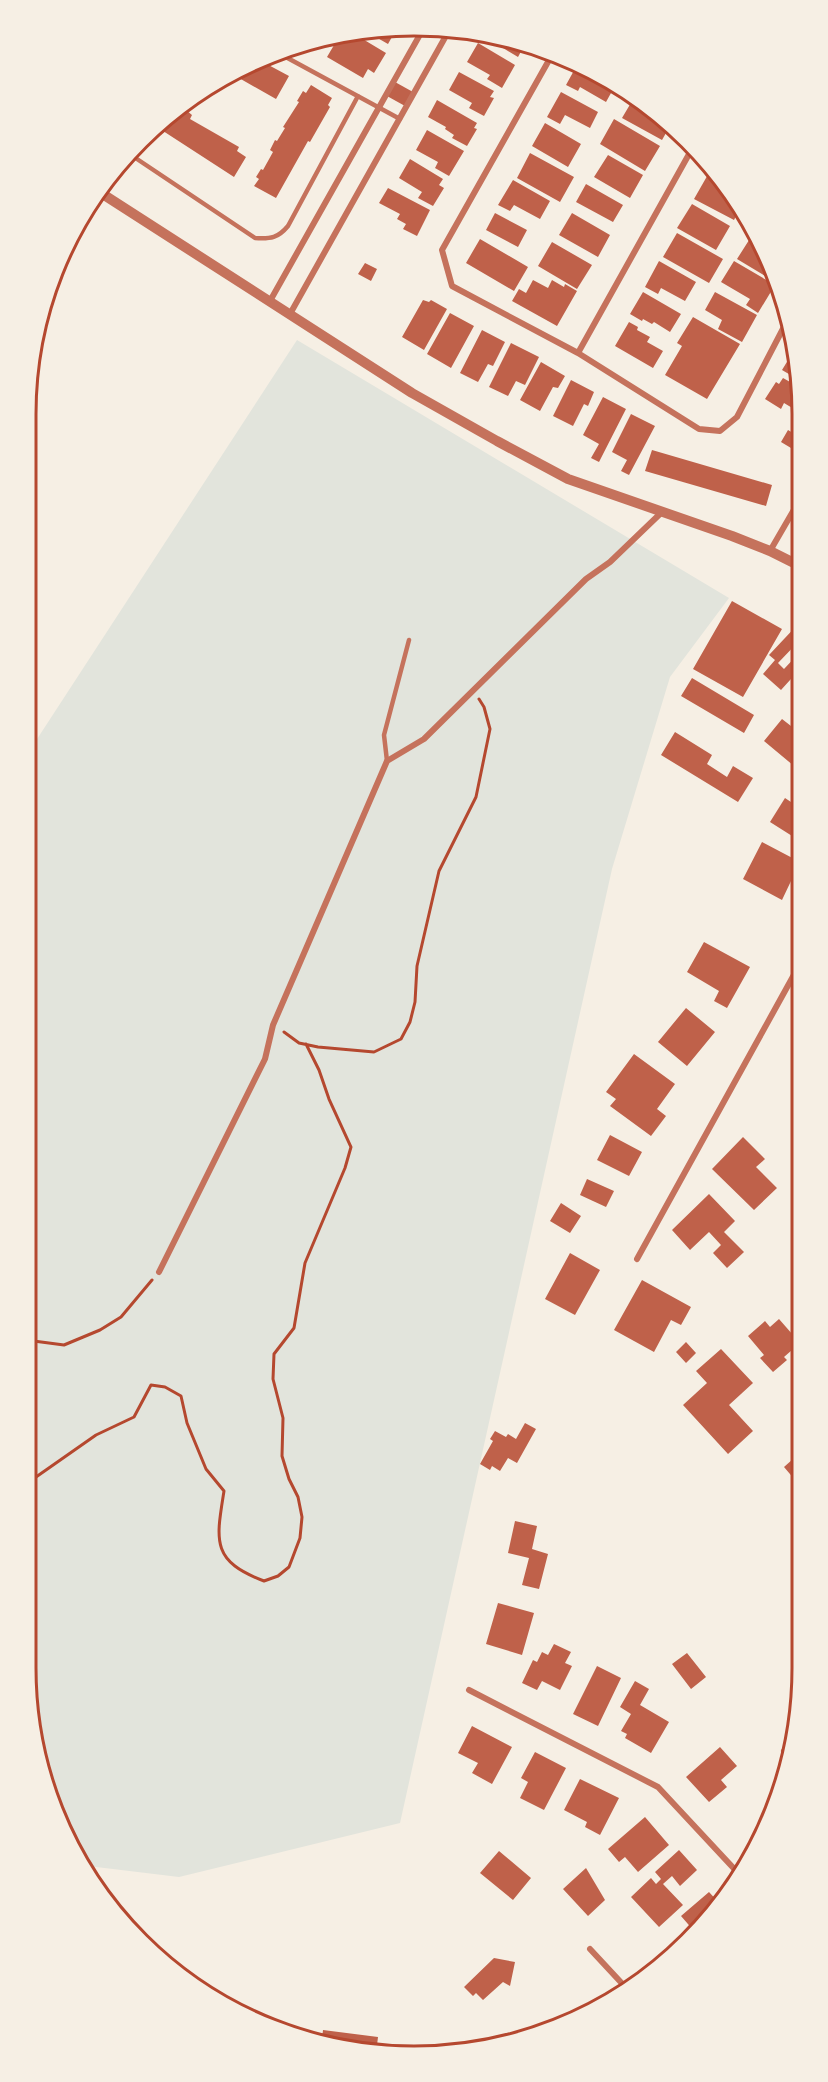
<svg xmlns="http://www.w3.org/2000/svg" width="828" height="2082" font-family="Manrope,sans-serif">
	<rect width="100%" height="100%" fill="#f6efe4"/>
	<path fill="#e2e4dc" d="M297,340l432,258 -59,79 -58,192 -212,954 -221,54 -91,-11 -42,-73 -20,-125v-912z"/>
	<path fill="#bf614a" d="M388,26l9,2 -9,16 -21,-12z
		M356,35l30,18 -12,20 -6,-4 -5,9 -36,-21 10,-17z
		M501,41l24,3 -7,13 -15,-9 3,-4z
		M478,43l37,22 -13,23 -15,-9 3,-4 -23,-13z
		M261,61l28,15 -13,23 -44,-25 10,-8z
		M577,65l39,19 -10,18 -26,-15 -2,4 -12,-6z
		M459,72l35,19 -4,6 4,1 -10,18 -15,-8 3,-5 -23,-13z
		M395,82l18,10 -8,14 -18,-10z
		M311,85l21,13 -4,7 2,2 -20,35 -2,-1 -32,57 -22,-12 5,-7 -3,-2 5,-8 2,1 10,-18 -3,-2 5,-10 2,1 8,-13 -2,-1 16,-25 -2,-1 6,-10 3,2z
		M561,92l37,20 -8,16 -25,-13 -5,9 -13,-7z
		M635,96l35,30 -8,14 -40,-22z
		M437,100l40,23 -3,5 3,1 -10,17 -15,-8 2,-3 -9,-6 1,-2 -18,-10z
		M186,110l6,5 -2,4 49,28 -2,4 9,6 -12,20 -74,-48z
		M614,119l46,27 -15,25 -45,-27z
		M545,123l36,21 -13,23 -36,-21z
		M427,130l37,21 -15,25 -14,-8 3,-6 -22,-12z
		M530,153l44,24 -14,25 -43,-24z
		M608,155l35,20 -13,23 -36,-21z
		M410,159l33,20 -4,6 5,3 -11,18 -15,-8 4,-6 -23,-14z
		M710,171l8,4 22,33 -6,12 -40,-21z
		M513,180l37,21 -10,18 -26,-14 -4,6 -12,-6z
		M586,184l37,21 -10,17 -37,-20z
		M388,188l42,22 -13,26 -14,-7 3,-5 -9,-5 3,-5 -21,-11z
		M692,204l38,22 -14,24 -39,-22z
		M495,213l32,17 -9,17 -32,-17z
		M572,213l38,22 -12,22 -39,-22z
		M677,233l46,26 -14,24 -46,-26z
		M751,237l12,7 12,38 -38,-23z
		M480,239l48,28 -14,24 -48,-28z
		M552,242l40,23 -15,24 -39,-23z
		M659,261l37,21 -11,19 -24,-13 -3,6 -13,-7z
		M734,261l41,24 -17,28 -12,-8 4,-6 -29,-17z
		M365,263l12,6 -6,12 -13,-7z
		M533,280l15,8 4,-8 12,7 1,-3 12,7 -20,35 -45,-25 7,-12 7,4z
		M643,292l38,22 -11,18 -16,-10 -2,2 -9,-5 -1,2 -12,-7z
		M715,292l42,23 -15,27 -24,-13 4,-9 -17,-10z
		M423,300l6,2 2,-2 16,9 -23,41 -22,-13z
		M450,313l24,13 -23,42 -24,-14z
		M693,317l47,27 -33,55 -42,-24 17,-29 -5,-3z
		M629,322l9,5 -1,3 13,7 -3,5 16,9 -10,17 -38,-22z
		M482,330l23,12 -12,24 -5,-2 -10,18 -18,-9z
		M511,343l28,14 -14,28 -9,-4 -8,15 -19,-9z
		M793,352l3,2 3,9v17l-17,-10z
		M541,362l24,14 -7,12 -5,-1 -13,24 -20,-11z
		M783,378l16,9v25l-15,-9 -3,6 -16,-10 11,-17 3,2z
		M571,380l23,12 -6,14 -4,-2 -11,22 -20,-10z
		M603,397l23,12 -27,53 -8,-4 8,-14 -16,-9z
		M631,414l24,12 -26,49 -8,-4 6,-11 -15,-8z
		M788,430l10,6 -7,12 -10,-6z
		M652,450l120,35 -6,21 -121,-35z
		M732,601l50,28 -39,68 -50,-28z
		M800,622v18l-22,23 6,6 16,-17v17l-19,21 -18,-16 12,-14 -6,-5z
		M692,678l62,37 -10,18 -63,-37z
		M782,719l18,14v38l-36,-30z
		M675,732l37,23 -5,9 20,13 6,-11 20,12 -15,24 -77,-47z
		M785,798l15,10v33l-30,-19z
		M762,842l38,20 -18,38 -39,-21z
		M704,942l46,25 -23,41 -13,-7 5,-10 -32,-19z
		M686,1008l29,24 -28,34 -29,-24z
		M634,1054l41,30 -18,25 9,7 -15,20 -41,-30 6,-7 -10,-7z
		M610,1135l32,17 -13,24 -32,-16z
		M743,1137l22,22 -9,8 21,21 -23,22 -42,-41z
		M587,1179l27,12 -8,16 -26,-12z
		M709,1194l26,27 -11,11 20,20 -17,16 -14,-15 8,-8 -12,-13 -19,18 -18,-20z
		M561,1203l20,13 -11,17 -20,-12z
		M570,1253l30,17 -25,45 -30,-16z
		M642,1280l49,27 -10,18 -10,-5 -17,32 -40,-22z
		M779,1319l21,24 -16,14 3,3 -14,12 -13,-14 4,-3 -16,-19 17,-15 5,6z
		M686,1342l10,11 -10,10 -10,-11z
		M721,1349l32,34 -24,22 24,26 -25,23 -45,-49 24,-22 -11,-12z
		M525,1423l11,6 -19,34 -9,-5 -8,13 -8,-5 -2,4 -10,-6 13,-23 -3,-2 5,-8 11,6 2,-3 8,5z
		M802,1451v58l-11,-13 10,-9 -17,-20z
		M515,1521l22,5 -5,23 16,5 -9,35 -17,-4 7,-27 -21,-5z
		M498,1603l36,10 -12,42 -36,-11z
		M554,1644l17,8 -6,11 7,3 -12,24 -18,-9 -5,9 -15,-7 11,-23 4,2 5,-10 6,3z
		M687,1653l19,24 -15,12 -19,-25z
		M597,1666l24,12 -23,48 -25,-12z
		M635,1681l14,8 -9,16 29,17 -18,31 -26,-15 2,-4 -6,-3 10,-17 -11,-7z
		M472,1726l40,21 -20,37 -20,-11 6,-10 -20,-10z
		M720,1747l17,19 -16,14 6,7 -18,15 -23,-25z
		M535,1752l31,16 -22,42 -24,-12 8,-16 -7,-4z
		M580,1779l39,19 -19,37 -15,-8 2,-5 -23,-12z
		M645,1817l24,28 -31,27 -13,-15 -6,5 -11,-13z
		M679,1850l18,20 -17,16 -8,-10 -9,8 20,21 -24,22 -28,-30 20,-19 5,6 5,-5 -6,-7z
		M499,1851l32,27 -18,22 -33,-27z
		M586,1868l19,32 -17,16 -25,-27z
		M709,1892l12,13 -27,26 -13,-15z
		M494,1958l21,4 -5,24 -7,-4 -20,18 -7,-7 -3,3 -9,-9z
		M323,2030l55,7 -2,16h-13l-41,-14z"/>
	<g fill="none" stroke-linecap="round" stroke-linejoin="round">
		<path stroke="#b5482f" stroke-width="3" d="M284,1032l15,11 19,4 56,5 27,-13 9,-17 5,-20 2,-36 22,-95 37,-74 14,-68 -6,-22 -5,-8
			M26,1340l38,5 36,-15 21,-13 31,-37
			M26,1484l70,-49 38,-18 17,-32 14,2 16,9 6,27 19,46 18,22c-8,50 -13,70 40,90l14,-5 11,-9 11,-29 2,-21 -4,-20 -9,-18 -7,-23 1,-38 -10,-39 1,-25 20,-26 11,-65 40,-95 6,-21 -22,-48 -10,-29 -13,-26"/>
		<path stroke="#c5725c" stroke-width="4.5" d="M282,55l118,64
			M128,153l127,85c16,1 23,0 33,-12l70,-130
			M387,761l-3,-26 25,-95"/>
		<path stroke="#c5725c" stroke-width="6" d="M553,53l-111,197 10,36 126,67 121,76 21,2 17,-14 50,-96
			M270,301l152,-270
			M290,314l157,-280
			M578,353l115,-206
			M770,551l29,-50
			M637,1259l164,-297
			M159,1272l106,-213 8,-34 114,-264 37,-22 162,-160 24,-17 52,-50
			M800,1401l2,2
			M469,1690l189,97 81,87
			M784,1751l4,5
			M590,1949l39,42"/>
		<path stroke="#c5725c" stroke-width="10" d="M101,193l311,200 85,48 71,38 164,57 38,15 30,15"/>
	</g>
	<path d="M0 0H828V2082H0ZM414 36H414A378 378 0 0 1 792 414V1668A378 378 0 0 1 414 2046H414A378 378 0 0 1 36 1668V414A378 378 0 0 1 414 36Z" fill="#f6efe4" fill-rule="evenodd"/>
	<path fill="none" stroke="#b5482f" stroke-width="3" d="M414 36H414A378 378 0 0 1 792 414V1668A378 378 0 0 1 414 2046H414A378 378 0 0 1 36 1668V414A378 378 0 0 1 414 36Z"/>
</svg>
